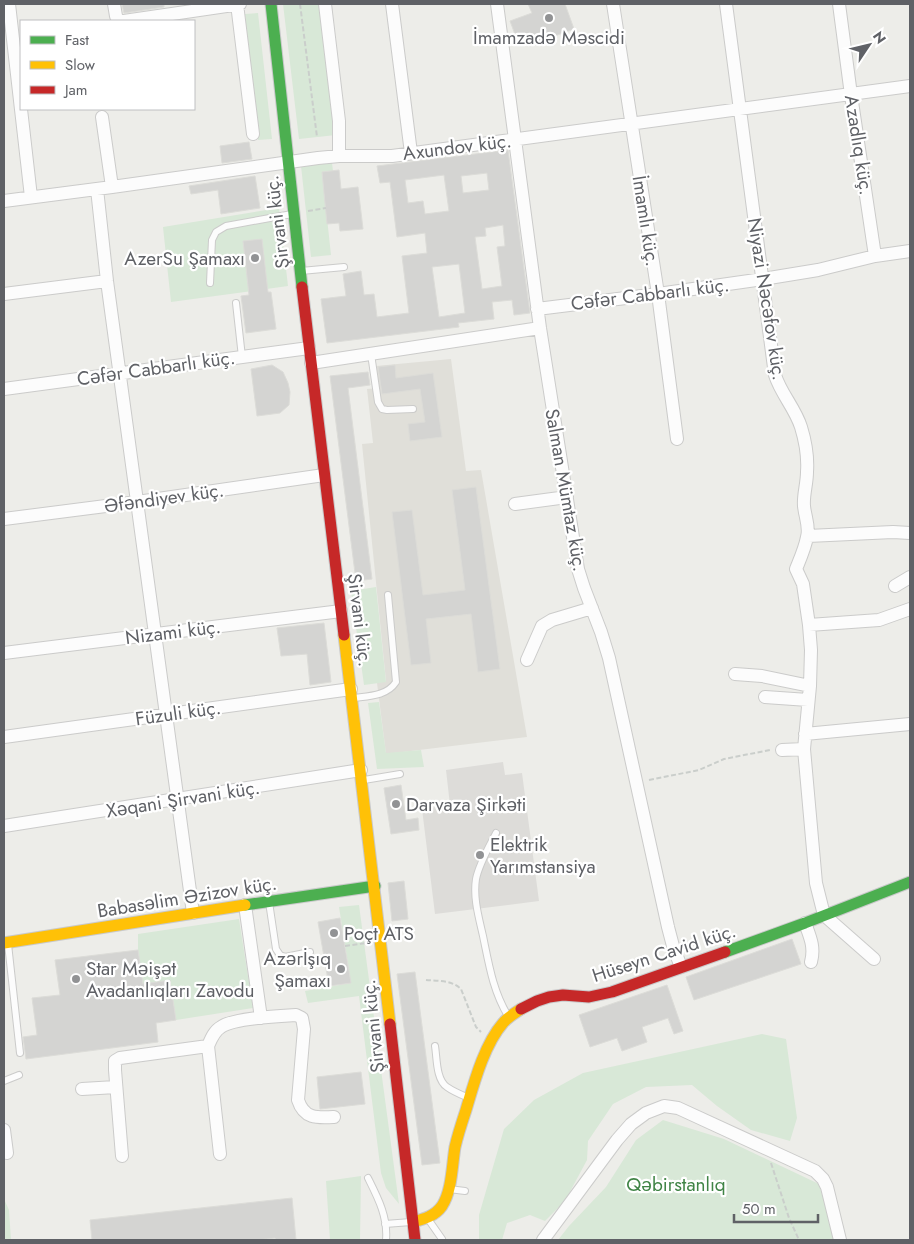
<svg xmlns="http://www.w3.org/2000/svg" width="914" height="1244" font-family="Jost,sans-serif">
	<rect width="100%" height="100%" fill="#edede9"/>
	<path fill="#dddcd9" d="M503,762l2,13 17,-2 17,128 -104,13 -13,-105 28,-4 -4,-35z"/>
	<path fill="#e0dfd9" d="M451,359l15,112 15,-1 46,267 -141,17 -9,-71 9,-2 -24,-237 11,-1 -6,-54 12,-1 -3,-22z"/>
	<path fill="#d8e8d7" d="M283,4h36l17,131 -37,4z
		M258,13l14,126 -14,1 -13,-126z
		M332,163l1,8 -11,1 9,83 -20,2 -10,-91z
		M279,208l9,78 -117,16 -8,-75z
		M376,587l10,95 -22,3 -13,-94z
		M379,702l7,51 35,-3 3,17 -47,2 -9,-66z
		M359,905l40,299 -13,-16 -5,-15 -22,-177 -51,7 -3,-12 46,-8 -12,-76z
		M239,919l14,89 -77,12 -6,-39 -27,3 -5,-34v-16z
		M762,1034l24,5 11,79 -7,23 -39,-11 -34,-24 -25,-21 -46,2 -33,17 -25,37 -1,19 -22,41 -20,20 -15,-6 -23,8 -5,17h-23v-25l25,-86 30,-29 49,-27z
		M663,1120l61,19 95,45 16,56h-277l11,-14 37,-39 30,-47z
		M361,1176l-1,64h-30l-4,-59z
		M4,1199l5,11 2,30h-7z"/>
	<path fill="#d4d4d2" stroke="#dcdcd8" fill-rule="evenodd" d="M122,4h42v3l-40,6z
		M528,4h37l9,25 -47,17 -4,-11 -7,2 -6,-16 22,-8z
		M249,142l3,17 -30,4 -2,-17z
		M508,150l22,163 -16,2 -2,-15 -20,2 2,17 -36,4 1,4 -132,16 -6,-44 25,-3 -3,-22 18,-3 3,24 10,-1 3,23 32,-4 -7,-57 25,-3 -2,-20 -28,4 -7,-55 -10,1 -3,-17zM487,173l2,17 -26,3 -2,-17zM444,175l5,36 -24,3 -2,-13 -15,2 -3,-23zM503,225l2,21 -8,1 5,39 -20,3 -7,-52 11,-1 -1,-8zM459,264l6,49 -26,4 -7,-50z
		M339,170l2,19 17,-2 5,42 -23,2 -1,-8 -12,1 -5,-52z
		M255,176l5,32 -39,6 -3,-24 -27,4 -2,-8z
		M262,239l6,53h3l5,37 -30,4 -5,-37 8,-1 -6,-54z
		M272,365l11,7 5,11 2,9 -1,13 -9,8 -23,3 -6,-47z
		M395,365l1,13 37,-5 9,64 -32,4 -2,-17 17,-2 -5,-33 -38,5 -4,-27z
		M368,372l2,13 -22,3 24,191 -16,2 -26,-205z
		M476,487l24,182 -22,3 -7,-58 -45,5 5,44 -20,2 -19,-153 20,-2 11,85 42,-5 -13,-100z
		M324,623l7,59 -21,3 -3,-31 -26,2 -4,-28z
		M401,785l5,35 12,-2 1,12 -28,4 -7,-46z
		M404,881l4,38 -16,2 -4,-38z
		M340,918l11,65 -22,3 -11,-64z
		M792,939l9,25 -107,36 -8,-23z
		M138,950l5,34 27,-4 6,40 -20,3 2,19 -132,17 -3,-22 14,-2 -5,-37 28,-3 -5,-35z
		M415,972l25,191 -18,2 -25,-191z
		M667,985l16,46 -9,3 -6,-16 -26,9 5,15 -25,9 -5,-13 -27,9 -11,-32z
		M361,1072l4,32 -45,5 -3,-32z
		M292,1198l4,42h-20l-1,-2 -17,2h-166l-2,-20z"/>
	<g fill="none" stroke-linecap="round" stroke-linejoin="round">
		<g stroke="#cbcbca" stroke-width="8">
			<path id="lane" d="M301,271l43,-4
				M210,283l2,-43 4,-8 10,-6 66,-12
				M236,303l6,54
				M371,354l7,48 4,7 5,1 26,-1
				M354,698c15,-2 33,-2 42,-16l-8,-87
				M364,780l36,-6
				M496,833c-7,14 -17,31 -20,46 -3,19 3,39 7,57 6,29 10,55 25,80
				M269,902l7,47 4,6 5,2 25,-5
				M8,944l12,109
				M435,1046c2,12 1,34 12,41 7,5 15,8 22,11
				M4,1081l15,-6
				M368,1178c10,20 20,39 18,62
				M449,1189l16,2
				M428,1219l14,20
				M385,1224l26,-2"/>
		</g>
		<g stroke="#cbcbca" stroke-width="14">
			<path id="street" d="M9,4l22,193
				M114,4l2,12 2,4 6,1 116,-17
				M237,4l16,130
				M325,4l14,117v35
				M392,4l19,149
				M497,4l43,324 38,241 6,19 17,44 8,26 59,269 5,19 8,21
				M613,4l45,290 19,145
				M726,4l49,371c6,19 20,33 26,52 4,13 7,31 6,45 0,12 -4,23 -3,34 1,11 6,21 3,31 -2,11 -7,22 -11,32l7,15 6,41 2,25 -1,36 -6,63 12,134 8,32 50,44
				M839,4l12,91 24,161
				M102,117l10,70
				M97,189l10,92 86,632
				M4,201l108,-14 206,-29 21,-2h53l518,-70
				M4,294l103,-13
				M537,309l121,-15 105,-15 55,-9 57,-14 35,-5
				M311,363l229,-35
				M4,389l305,-41
				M515,504l52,-7
				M4,519l133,-17 187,-27
				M808,536l85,-4 17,1
				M895,586l15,-9
				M809,625l70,-5 31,-11
				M4,653l337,-42
				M527,660l15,-34 10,-6 40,-12
				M735,674l27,2 48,10
				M765,697l43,3
				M805,734l105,-10
				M4,737l347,-48
				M782,750l22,-1
				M4,826l357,-56
				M245,905l16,113
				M805,923c5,14 10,24 6,39
				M208,1046l12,108
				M82,1089l34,-2
				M4,1130l3,23
				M122,1156l-7,-86v-9l5,-3 88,-12c3,-7 6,-15 13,-19 12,-9 58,-11 75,-12l6,3 2,11 -6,71c6,19 19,18 36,17
				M543,1240l74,-100 14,-16 15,-11 18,-7 14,2 137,63 8,8 4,8 13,53"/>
		</g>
		<g stroke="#c9c9ca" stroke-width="13">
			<path id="fast" d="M271,4l31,283
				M245,905l130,-19
				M725,952l80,-29 105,-41"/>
		</g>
		<g stroke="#c9c9ca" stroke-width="13">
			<path id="slow" d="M344,635l46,389
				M4,943l241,-38
				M413,1222c11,-3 22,-6 29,-16 10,-15 10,-41 13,-59 3,-13 7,-25 11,-37 8,-27 18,-65 37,-87 5,-6 12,-10 18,-14"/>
		</g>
		<g stroke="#c9c9ca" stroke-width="13">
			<path id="jam" d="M302,287l42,348
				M521,1009l16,-8 12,-4 14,-2 26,2 23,-5 113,-40
				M390,1024l25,216"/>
		</g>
		<path stroke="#cacecb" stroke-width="2" stroke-dasharray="5 2.5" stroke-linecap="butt" d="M300,4l17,133
			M308,211l18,-3
			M649,780l50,-10 25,-11 46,-9
			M345,946l21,-3
			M426,980c12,1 26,0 35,9l15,38 5,5
			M771,1163l18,55 10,22"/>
		<use href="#lane" stroke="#fcfcfc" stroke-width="6"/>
		<use href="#street" stroke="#fcfcfc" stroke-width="12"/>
		<use href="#fast" stroke="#4caf50" stroke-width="11"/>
		<use href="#slow" stroke="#ffc107" stroke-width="11"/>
		<use href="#jam" stroke="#c62828" stroke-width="11"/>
	</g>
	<g fill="#919294" stroke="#fff" stroke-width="2">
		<circle cx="549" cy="18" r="5"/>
		<circle cx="255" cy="258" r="5"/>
		<circle cx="396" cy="804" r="5"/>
		<circle cx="480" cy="855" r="5"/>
		<circle cx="334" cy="933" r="5"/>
		<circle cx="341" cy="969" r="5"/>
		<circle cx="76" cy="979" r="5"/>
	</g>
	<g text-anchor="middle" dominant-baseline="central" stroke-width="4.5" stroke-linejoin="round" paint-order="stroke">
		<g font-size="19" fill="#5f6166" stroke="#fff" text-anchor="start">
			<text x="549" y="37" text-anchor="middle">İmamzadə Məscidi</text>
			<text x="245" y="258" text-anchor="end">AzerSu Şamaxı</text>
			<text x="406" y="804">Darvaza Şirkəti</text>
			<text x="490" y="844">Elektrik<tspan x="490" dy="22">Yarımstansiya</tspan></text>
			<text x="344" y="933">Poçt ATS</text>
			<text x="331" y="958" text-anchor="end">Azərİşıq<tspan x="331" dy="22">Şamaxı</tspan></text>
			<text x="86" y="968">Star Məişət<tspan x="86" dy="22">Avadanlıqları Zavodu</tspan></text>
		</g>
		<g font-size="19" fill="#5f6166" stroke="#fff">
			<text transform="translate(859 145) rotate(81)">Azadlıq küç.</text>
			<text transform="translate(457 147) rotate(-7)">Axundov küç.</text>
			<text transform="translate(646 221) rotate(81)">İmamlı küç.</text>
			<text transform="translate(277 222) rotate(-97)">Şirvani küç.</text>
			<text transform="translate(650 294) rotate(-7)">Cəfər Cabbarlı küç.</text>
			<text transform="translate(767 299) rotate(81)">Niyazi Nəcəfov küç.</text>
			<text transform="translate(156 368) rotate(-8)">Cəfər Cabbarlı küç.</text>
			<text transform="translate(566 490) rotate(80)">Salman Mümtaz küç.</text>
			<text transform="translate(164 498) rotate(-8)">Əfəndiyev küç.</text>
			<text transform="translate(360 620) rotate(83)">Şirvani küç.</text>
			<text transform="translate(173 632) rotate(-7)">Nizami küç.</text>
			<text transform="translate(178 713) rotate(-8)">Füzuli küç.</text>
			<text transform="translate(183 799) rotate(-9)">Xəqani Şirvani küç.</text>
			<text transform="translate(187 897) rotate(-9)">Babasəlim Əzizov küç.</text>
			<text transform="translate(664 953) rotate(-18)">Hüseyn Cavid küç.</text>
			<text transform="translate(373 1026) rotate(-96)">Şirvani küç.</text>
		</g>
		<g font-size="19" fill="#408446" stroke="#fff">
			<text x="676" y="1184">Qəbirstanlıq</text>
		</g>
	</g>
	<rect width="914" height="1244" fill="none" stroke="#5f6166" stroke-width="10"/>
	<rect x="20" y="20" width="175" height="90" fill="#ffffff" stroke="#bfc0c2"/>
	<rect x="30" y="36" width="25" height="8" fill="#4caf50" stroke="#bfc0c2"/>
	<text x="65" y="45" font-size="15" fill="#5f6166">Fast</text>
	<rect x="30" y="61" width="25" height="8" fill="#ffc107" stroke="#bfc0c2"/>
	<text x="65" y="70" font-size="15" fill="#5f6166">Slow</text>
	<rect x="30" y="86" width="25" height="8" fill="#c62828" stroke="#bfc0c2"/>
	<text x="65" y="95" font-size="15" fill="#5f6166">Jam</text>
	<g transform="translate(869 45) rotate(55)" stroke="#ffffff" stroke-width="4" paint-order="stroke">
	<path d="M0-4L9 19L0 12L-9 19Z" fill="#5f6166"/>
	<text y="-8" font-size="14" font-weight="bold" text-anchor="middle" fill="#5f6166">N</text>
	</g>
	<path d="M734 1214v8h84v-8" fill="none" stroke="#5f6166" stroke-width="2.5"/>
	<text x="742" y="1214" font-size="15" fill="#5f6166" stroke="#ffffff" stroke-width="4" paint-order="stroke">50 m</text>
</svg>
